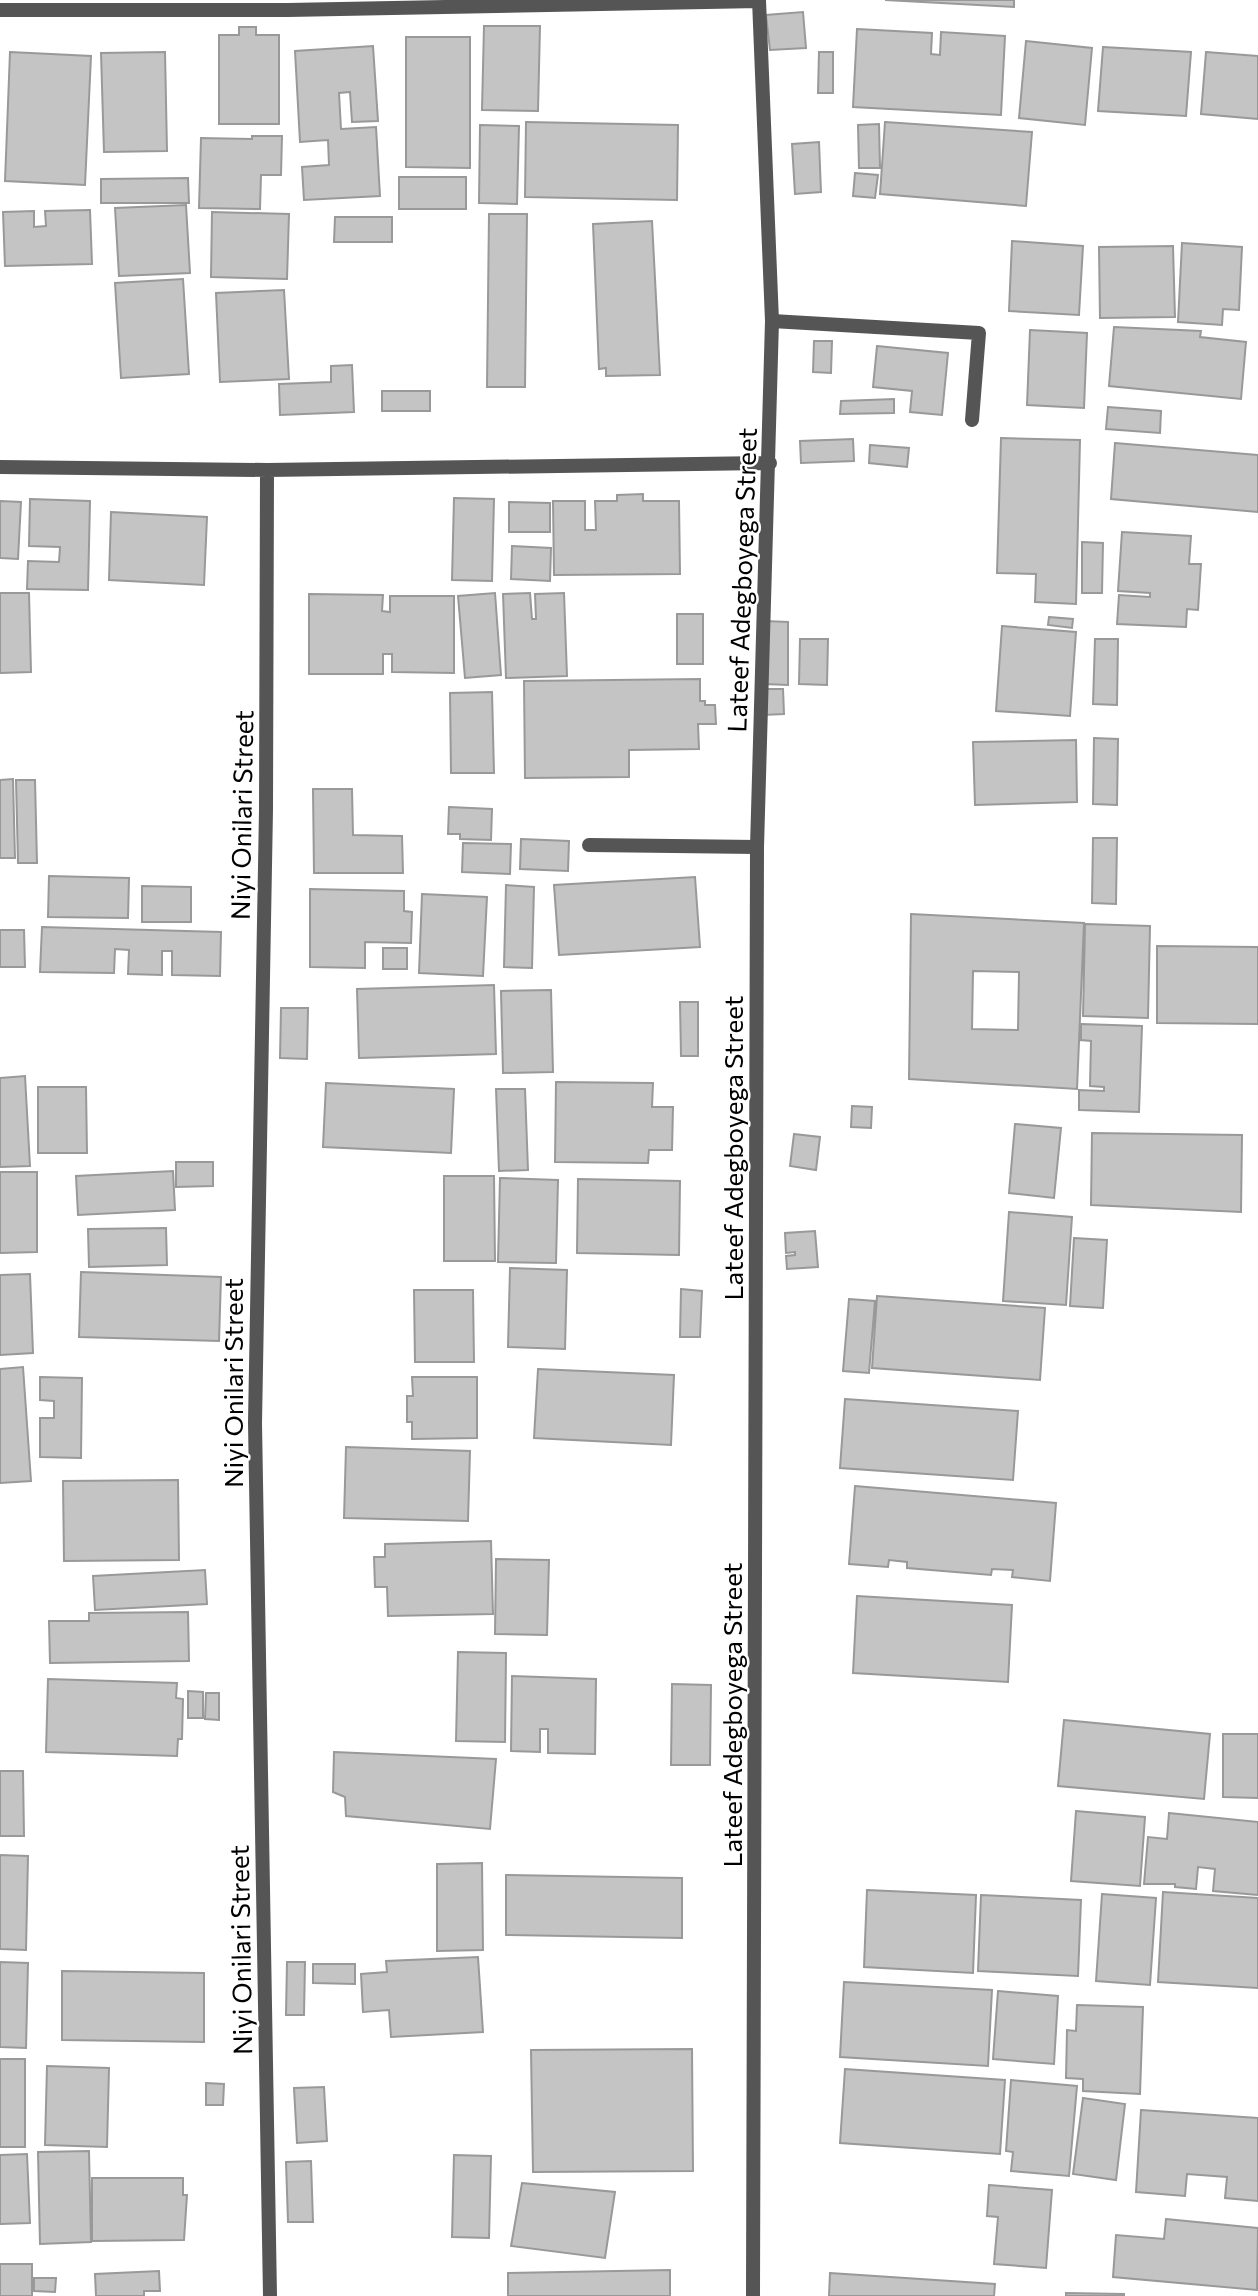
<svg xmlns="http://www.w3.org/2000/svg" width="1258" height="2296" font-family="Commissioner,sans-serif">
	<rect width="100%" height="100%" fill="#fff"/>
	<path fill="#c4c4c4" stroke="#999" stroke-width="2" fill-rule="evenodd" d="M885,0h129v7z
		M803,12l3,36 -36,2 -4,-35z
		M484,26h56l-2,85 -56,-1z
		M239,27h17v8h23v89h-60v-89h20z
		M857,29l75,4 -1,21 9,1 1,-23 64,4 -4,79 -148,-8z
		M406,37h64v131l-64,-1z
		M1026,41l66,7 -7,77 -66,-7z
		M373,46l5,75 -26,1 -2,-30 -11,1 2,36 35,-2 4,69 -76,4 -2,-33 27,-2 -1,-25 -28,2 -5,-91z
		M1103,47l88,5 -5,64 -88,-5z
		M10,52l81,4 -6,129 -80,-4z
		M165,52l2,99 -63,1 -3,-99z
		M819,52h14v41h-15z
		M1206,52l52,4v63l-57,-5z
		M526,122l152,3 -1,75 -152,-3z
		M885,122l147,10 -6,74 -146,-12z
		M879,124l1,44h-21l-1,-43z
		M480,125l39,1 -2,78 -38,-1z
		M252,136h30l-1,39h-20l-1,34 -61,-1 2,-70 51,1z
		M819,142l2,50 -26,2 -3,-50z
		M855,173l23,2 -3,23 -22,-2z
		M399,177h67v32h-67z
		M188,178l1,25h-88v-24z
		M186,205l4,68 -71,3 -4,-68z
		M90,210l2,54 -87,2 -2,-54 31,-1v16l12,-1 -1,-15z
		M212,212l77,2 -2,65 -76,-2z
		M489,214h38l-2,173h-38z
		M335,217h57v25h-58z
		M652,221l8,154 -54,1v-8l-7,1 -6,-145z
		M1012,241l71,5 -4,69 -70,-4z
		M1182,243l60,4 -3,63 -16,-1 -1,16 -44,-3z
		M1173,246l2,71 -75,1 -1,-71z
		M183,279l6,95 -68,4 -6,-95z
		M284,290l5,89 -69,3 -4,-89z
		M1114,327l87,4 -1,6 46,5 -5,57 -132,-13z
		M1030,330l57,3 -3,75 -57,-3z
		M814,341h18l-1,32 -18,-1z
		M877,346l71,7 -6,62 -32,-3 2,-21 -39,-4z
		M352,365l2,47 -74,3 -1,-31 52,-2v-16z
		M382,391h48v20h-48z
		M894,399v14l-54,1 1,-13z
		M1108,407l53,4 -1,22 -54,-4z
		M1001,438l79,2 -4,164 -41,-2 1,-28 -39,-1z
		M853,439l1,22 -53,2 -1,-22z
		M1115,443l143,12v57l-147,-13z
		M870,445l39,3 -2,19 -38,-4z
		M643,494v7h36l1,73 -126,1 -1,-74h32v29h11l-1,-29h22v-6z
		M454,498l40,1 -2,82 -40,-1z
		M30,499l60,2 -2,89 -61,-1 1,-28 31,1 1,-15 -31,-1z
		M0,501l21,1 -3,57 -18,-1z
		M509,502l41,1v29h-41z
		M111,512l96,5 -3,68 -95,-5z
		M1122,532l69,4 -2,28h12l-3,46 -11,-1 -1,18 -69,-3 2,-29 31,2v-4l-32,-2z
		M1082,542l21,1 -1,50h-20z
		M512,546l39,2 -1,33 -39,-2z
		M0,593h29l2,79 -31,1z
		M495,593l6,82 -36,3 -7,-82z
		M530,593l2,26h4l-1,-25 29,-1 3,83 -61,2 -3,-84z
		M309,594l74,1 -1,16 8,1v-16h64v77l-62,-1v-18h-9v20h-74z
		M677,614h26v50h-26z
		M1049,617l24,2 -1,9 -24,-3z
		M765,621l23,1v63l-24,-1z
		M1002,626l74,6 -6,84 -74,-5z
		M800,639h28l-1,46 -28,-1z
		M1095,639h23l-1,66 -24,-1z
		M700,679v22h5v4h10l1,19h-18l1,25 -70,1v27l-104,1 -1,-97z
		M763,689h20l1,25 -21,1z
		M492,692l2,81h-43l-1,-80z
		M1094,738l24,1 -1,66 -24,-1z
		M1076,740l1,62 -102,3 -2,-63z
		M13,779l2,79h-15v-78z
		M16,780h19l2,83h-19z
		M313,789h39l1,46 49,1 1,37h-89z
		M449,807l43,2 -1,31 -31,-1v-5h-12z
		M1093,838h24l-1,66 -24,-1z
		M521,839l48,2 -1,30 -48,-2z
		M463,843l48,1 -1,30 -48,-2z
		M49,876l80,2 -1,40 -80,-1z
		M695,877l5,70 -141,8 -5,-70z
		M506,885l28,2 -2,81 -28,-1z
		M142,886l49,1v35h-49z
		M310,889l94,2v20l8,1 -1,31 -46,-1v26l-55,-1z
		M422,894l65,3 -4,79 -64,-3z
		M911,914l173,9 -7,166 -168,-10zM973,971l46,1 -1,58 -46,-1z
		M1085,924l65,2 -2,92 -65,-2z
		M42,927l179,5 -1,44 -48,-1v-24h-10v24l-34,-1 1,-24 -14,-1 -1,24 -74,-1z
		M0,930h24l1,37h-25z
		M1157,946l101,1v77l-101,-1z
		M383,948h24v21h-24z
		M494,985l2,69 -137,4 -2,-69z
		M551,990l2,82 -50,1 -2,-82z
		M680,1002h18v54h-17z
		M281,1008h27l-1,51 -27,-1z
		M1081,1024l61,2 -3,86 -60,-2v-20l25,1v-4l-14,-1 1,-45 -10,-1z
		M25,1076l5,90 -30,1v-89z
		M556,1082l97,1 -1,24h21l-1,43h-23l-1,13 -93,-1z
		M326,1083l128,6 -3,64 -128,-6z
		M38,1087h48l1,66h-49z
		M496,1089h29l3,81 -29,1z
		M852,1106l20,1 -1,21 -20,-1z
		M1015,1124l46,4 -7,70 -45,-5z
		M1092,1133l150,2 -1,77 -150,-7z
		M794,1134l26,3 -4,33 -26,-4z
		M176,1162h37v24l-37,1z
		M173,1171l2,39 -97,5 -2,-39z
		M0,1172h37v80l-37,1z
		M444,1176h50l1,85h-51z
		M500,1178l58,2 -2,83 -58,-1z
		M578,1179l102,2 -1,74 -102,-2z
		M1009,1212l63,5 -6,88 -63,-4z
		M166,1228l1,37 -78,2 -1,-38z
		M815,1231l3,36 -31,2 -1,-13 9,-1v-3l-9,1 -1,-20z
		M1074,1238l33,2 -4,68 -33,-2z
		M510,1268l57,2 -2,79 -57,-2z
		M81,1272l140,5 -2,64 -140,-4z
		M30,1274l3,79 -33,2v-80z
		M681,1289l21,2 -2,46h-20z
		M414,1290h59l1,72h-59z
		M877,1296l168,12 -5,72 -168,-12z
		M849,1299l26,2 -6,72 -26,-2z
		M23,1367l8,114 -31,2v-114z
		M538,1369l136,6 -3,70 -137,-7z
		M40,1377l42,1 -1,80 -41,-1v-39h14v-17l-14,-1z
		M412,1377h65v61l-65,1v-17h-5v-26h6z
		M845,1399l173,12 -5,69 -173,-12z
		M346,1447l124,4 -2,70 -124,-3z
		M178,1480l1,80 -115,1 -1,-80z
		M855,1486l201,17 -6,78 -38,-4 1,-7 -21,-1 -1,6 -84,-7v-6l-18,-2 -1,7 -39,-3z
		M491,1541l2,73 -105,2 -1,-29h-12l-1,-30h11v-13z
		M496,1559l53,1 -2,75 -52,-1z
		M205,1570l2,34 -112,6 -2,-34z
		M857,1596l155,9 -4,77 -155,-9z
		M188,1612l1,49 -139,2 -1,-42h40v-8z
		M458,1652l48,1 -1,89 -49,-1z
		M512,1676l84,3 -1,75 -47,-1v-24h-8v23l-29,-1z
		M48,1679l129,4 -1,15 7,1 -1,40h-4l-1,17 -131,-4z
		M672,1684l39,1 -1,80h-39z
		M188,1691l15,1v26h-15z
		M206,1693h13v27l-14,-1z
		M1064,1720l146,14 -6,65 -146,-13z
		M1223,1734h35v64l-35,-1z
		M334,1752l162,7 -6,70 -144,-13 -1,-19 -12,-5z
		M0,1771h23l1,65h-24z
		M1076,1811l69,6 -5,69 -69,-5z
		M1169,1813l89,9v73l-45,-4 2,-22 -17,-2 -2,22 -21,-2v-3h-31l4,-47 19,2z
		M0,1855l28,1 -2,94 -26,-1z
		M482,1863l1,87 -46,1v-87z
		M506,1875l176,3v60l-176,-3z
		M867,1890l109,5 -3,78 -109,-6z
		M1163,1892l95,6v90l-100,-6z
		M1102,1894l54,4 -6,87 -54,-4z
		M981,1895l100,5 -3,76 -100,-5z
		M478,1957l5,75 -92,5 -2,-27 -26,2 -2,-38 26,-2 -1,-11z
		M0,1962l28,1 -2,85 -26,-1z
		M287,1962h18l-1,53h-18z
		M313,1964h42v20l-42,-1z
		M62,1971l142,2v69l-142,-2z
		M844,1982l148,8 -4,76 -148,-9z
		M998,1991l60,5 -4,68 -61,-5z
		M1077,2005l66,2 -3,87 -57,-3v-12l-17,-1 1,-48 9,1z
		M692,2049l1,122 -160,1 -2,-122z
		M0,2059h25v88h-25z
		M47,2066l62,2 -2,79 -62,-2z
		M845,2069l160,11 -5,74 -160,-11z
		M1011,2080l66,6 -8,90 -58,-5 2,-19 -7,-1z
		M206,2083l18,1 -1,21h-17z
		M324,2087l3,54 -30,2 -3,-55z
		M1083,2098l42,6 -9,76 -43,-6z
		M1141,2110l117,8v83l-33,-3 2,-21 -40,-3 -2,22 -49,-4z
		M89,2151l2,91 -51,2 -2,-92z
		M27,2154l3,69 -30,1v-69z
		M454,2155l37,1 -2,82 -37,-1z
		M311,2161l2,61h-25l-2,-60z
		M92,2178h91v17h4l-3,45 -92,1z
		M522,2183l93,9 -10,66 -94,-12z
		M989,2185l63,5 -6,78 -52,-4 4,-47 -11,-1z
		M1166,2219l92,9 -1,62 -144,-13 3,-42 48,4z
		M0,2264h32v32h-32z
		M670,2270v26h-162v-23z
		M159,2271l1,20h-16v5h-48l-1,-22z
		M830,2273l165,11 -1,12h-165z
		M34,2278h22l-1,14 -21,-1z
		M1066,2293l58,1v2h-58z"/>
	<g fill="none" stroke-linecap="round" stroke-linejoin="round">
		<path stroke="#555" stroke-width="14" d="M772,321l207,12 -7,87
			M589,845l168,2"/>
		<path stroke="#555" stroke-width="14" d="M0,10h288l471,-9
			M0,467l267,3 503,-7
			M267,470l-1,340 -11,613 15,873
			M753,2296l4,-1449 15,-526 -13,-321"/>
	</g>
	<g text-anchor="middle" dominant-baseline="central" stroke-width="5" stroke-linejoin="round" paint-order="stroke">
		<g font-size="26" fill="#000" stroke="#fff">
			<text transform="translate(741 580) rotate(-88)">Lateef Adegboyega Street</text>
			<text transform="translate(241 815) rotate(-89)">Niyi Onilari Street</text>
			<text transform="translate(732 1148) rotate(-90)">Lateef Adegboyega Street</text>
			<text transform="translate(232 1383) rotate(-90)">Niyi Onilari Street</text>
			<text transform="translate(731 1715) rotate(-90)">Lateef Adegboyega Street</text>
			<text transform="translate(240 1950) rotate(-91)">Niyi Onilari Street</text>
		</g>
	</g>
</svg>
